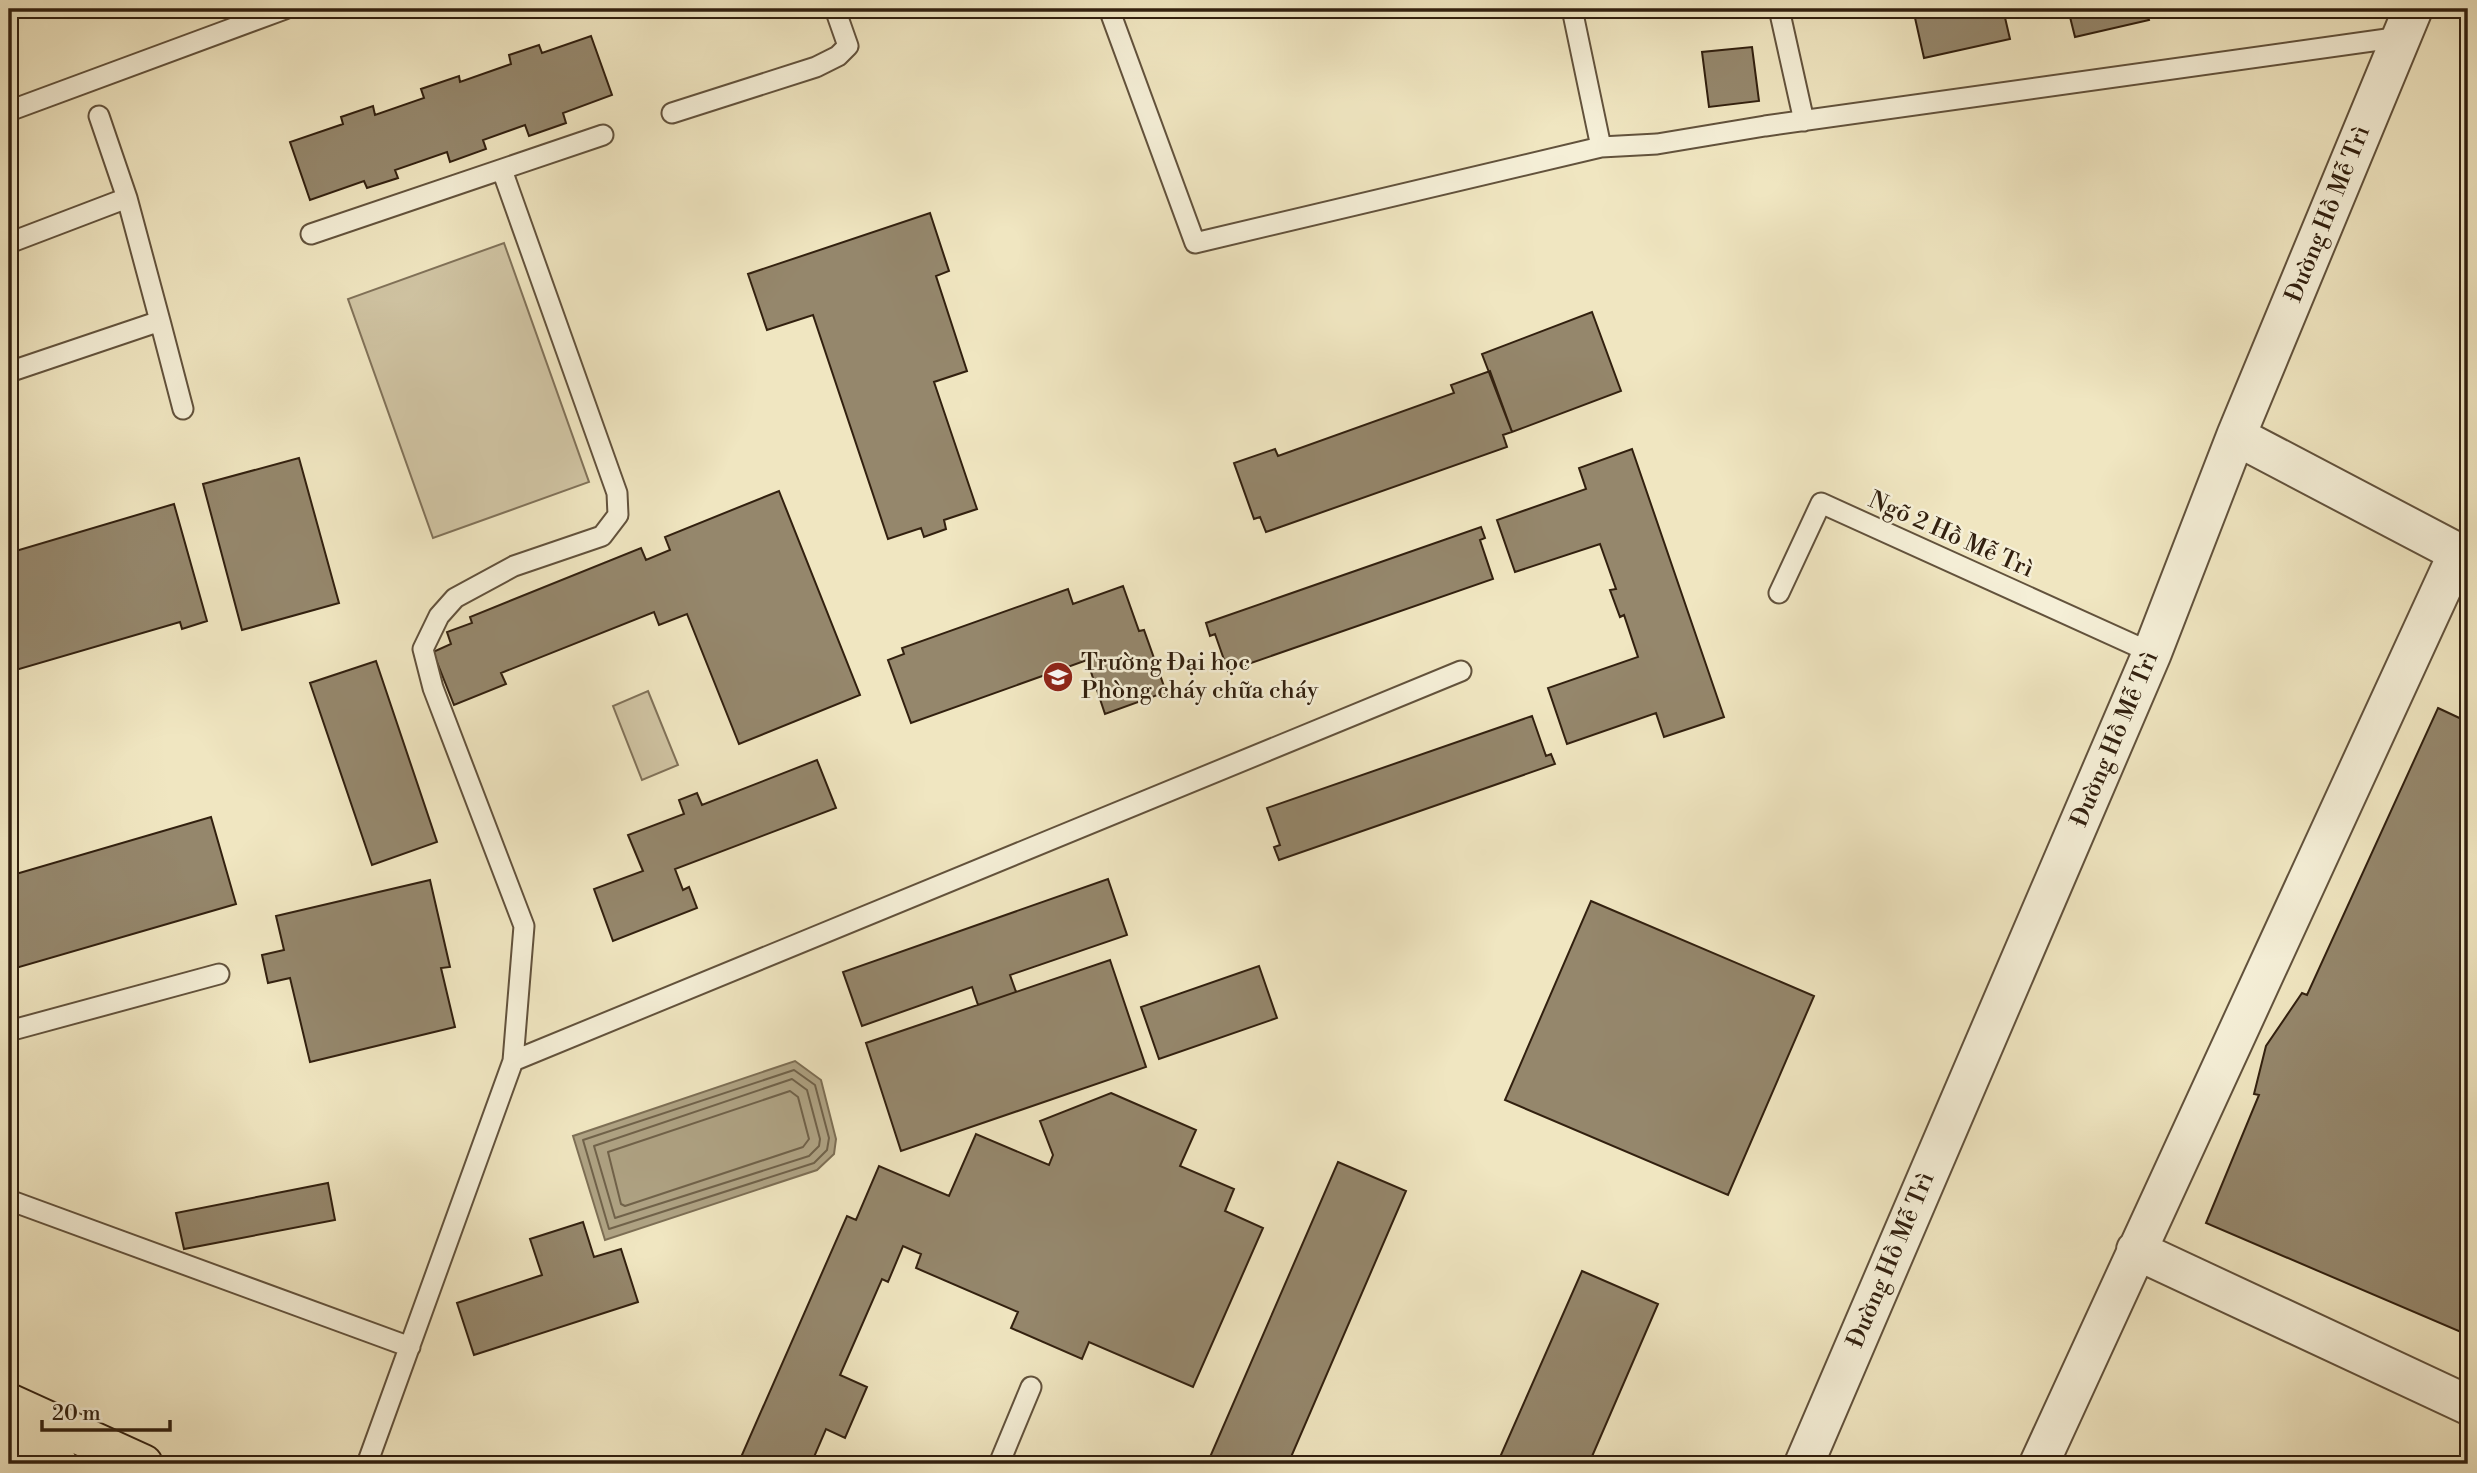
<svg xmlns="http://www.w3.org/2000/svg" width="2477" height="1473" font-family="'Libre Bodoni',serif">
	<rect width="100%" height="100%" fill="#f0e6c1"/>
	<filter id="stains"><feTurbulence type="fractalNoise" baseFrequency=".00286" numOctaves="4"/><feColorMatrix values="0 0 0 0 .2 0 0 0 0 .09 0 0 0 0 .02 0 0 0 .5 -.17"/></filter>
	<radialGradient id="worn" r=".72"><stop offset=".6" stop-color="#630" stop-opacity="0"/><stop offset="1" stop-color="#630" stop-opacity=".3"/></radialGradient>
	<path fill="#d0c4a3" stroke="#817259" stroke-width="2" d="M504,243l85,239 -156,56 -85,-239z
		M648,691l30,74 -36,15 -29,-74z"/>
	<path fill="#afa384" stroke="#7d6f55" stroke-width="2" d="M795,1061l26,19 15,59 -2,15 -17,16 -212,70 -32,-104z"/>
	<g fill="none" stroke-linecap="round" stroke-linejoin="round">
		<path stroke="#70624a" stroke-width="2" d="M794,1070l21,15 14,53 -2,12 -13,13 -205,66 -26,-89z
			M792,1079l15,11 13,49 -1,7 -10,10 -194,62 -21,-72z
			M790,1091l8,6 11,42 -6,8 -178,59 -4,-2 -13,-52z"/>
	</g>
	<path fill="#95876c" stroke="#32200f" stroke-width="2" d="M1913,9h90l7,30 -86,19z
		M2068,9h78l3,11 -74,17z
		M591,36l21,59 -49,18 3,10 -37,13 -4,-11 -42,15 3,9 -36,13 -3,-10 -52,18 3,8 -31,10 -3,-7 -54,19 -20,-58 53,-18 -2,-7 32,-11 2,9 49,-17 -3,-9 38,-13 1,6 51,-18 -2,-9 30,-10 3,8z
		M1752,47l7,54 -50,6 -7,-55z
		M930,213l19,58 -13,5 31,95 -33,11 43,127 -33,11 2,9 -22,8 -3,-9 -33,11 -75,-224 -46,15 -19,-56z
		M1592,312l29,79 -109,41 -30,-78z
		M1490,371l22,61 -9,3 4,12 -241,85 -6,-15 -6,2 -20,-56 41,-14 3,7 176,-63 -3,-8z
		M1632,449l92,268 -60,20 -8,-24 -89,31 -19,-56 90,-31 -14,-42 -4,2 -10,-27 6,-1 -16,-45 -85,28 -18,-52 89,-31 -7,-21z
		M299,458l40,145 -97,27 -39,-146z
		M779,491l81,204 -121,49 -52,-130 -28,11 -5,-13 -153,61 5,11 -52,21 -21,-53 18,-8 -4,-12 25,-9 -2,-6 171,-69 5,12 24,-10 -5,-13z
		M174,504l33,117 -25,8 -2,-7 -171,50v-119z
		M1481,527l4,11 -5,2 13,39 -265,92 -13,-37 -5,2 -4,-13z
		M1123,586l16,45 5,-1 22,62 -61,22 -18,-54 -176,63 -23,-63 16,-6 -2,-6 166,-59 5,15z
		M376,661l61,181 -65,23 -62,-182z
		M2438,708l30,14v613l-262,-112 53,-128 -5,-1 12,-48 36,-53 5,2z
		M1532,716l14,40 5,-2 4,10 -276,96 -5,-13 6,-2 -13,-37z
		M817,760l19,48 -161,61 8,21 6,-3 8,21 -84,33 -19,-52 49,-18 -15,-36 56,-21 -5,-14 18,-7 5,12z
		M211,817l25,87 -227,66v-94z
		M1108,879l19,56 -117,40 6,17 -38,13 -6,-18 -110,39 -19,-54z
		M430,880l20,87 -9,1 14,59 -145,35 -20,-84 -22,5 -6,-28 22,-5 -8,-34z
		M1591,901l223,95 -86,199 -223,-95z
		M1110,960l36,107 -245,84 -35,-108z
		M1259,966l18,52 -118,41 -18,-52z
		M1111,1093l85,37 -16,36 54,23 -9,22 38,17 -70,159 -104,-45 -7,17 -71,-31 7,-16 -102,-44 5,-14 -18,-8 -15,36 -6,-3 -42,96 27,12 -22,51 -19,-9 -15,35h-73l109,-248 9,4 23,-54 70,30 27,-62 73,31 4,-10 -13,-34z
		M1338,1162l68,29 -118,273h-81z
		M328,1183l7,37 -151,29 -8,-36z
		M583,1222l11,35 27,-8 17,53 -164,53 -17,-52 85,-28 -12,-36z
		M1582,1271l76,33 -68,157 7,3h-100z"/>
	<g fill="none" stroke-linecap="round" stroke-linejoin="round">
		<g stroke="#62523c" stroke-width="23">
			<path id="lane" d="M1109,9l86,234 406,-96
				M1572,9l29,138 56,-3 108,-18 636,-89
				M1779,9l25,112
				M9,111l276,-102
				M672,113l144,-46 22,-11 10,-10 -13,-37
				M127,198l33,123
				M311,234l292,-99
				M9,243l118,-45 -28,-82
				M9,372l151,-51 23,88
				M1779,593l42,-90 331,150
				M9,1031l210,-57
				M513,1061l948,-390
				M9,1200l401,147
				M367,1464l146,-403 11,-135 -91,-238 -10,-39 16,-33 16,-18 59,-32 88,-30 16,-21 -1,-22 -115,-323
				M999,1464l32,-77"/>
		</g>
		<g stroke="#62523c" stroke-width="42">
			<path id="street" d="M2236,436l232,122
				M2136,1250l332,155
				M1804,1464l348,-811 84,-217 177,-427
				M2039,1464l419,-911"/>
		</g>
		<g stroke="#32200f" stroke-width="42">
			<path id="primary" d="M9,1403l134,61"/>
		</g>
		<g stroke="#32200f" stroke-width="42">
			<path id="highway" d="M9,1444l49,20"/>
		</g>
		<use href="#lane" stroke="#f5efd7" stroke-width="19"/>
		<use href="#street" stroke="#f5efd7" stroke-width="38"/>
		<use href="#primary" stroke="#f0e6c1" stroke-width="38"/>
		<use href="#highway" stroke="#f0e6c1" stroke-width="38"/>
	</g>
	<defs>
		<g id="university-disc" transform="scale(1.575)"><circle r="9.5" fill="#8f2418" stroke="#f5efd7"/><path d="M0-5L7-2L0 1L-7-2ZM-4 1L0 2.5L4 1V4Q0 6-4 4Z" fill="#fff"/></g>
	</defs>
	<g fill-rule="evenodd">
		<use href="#university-disc" x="1058" y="677"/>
	</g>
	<g text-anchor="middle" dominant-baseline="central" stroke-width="5" stroke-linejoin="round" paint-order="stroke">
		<g font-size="24" fill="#32200f" stroke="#f5efd7">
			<text transform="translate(2328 214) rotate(-68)">Đường Hồ Mễ Trì</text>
			<text transform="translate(1951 535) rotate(24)">Ngõ 2 Hồ Mễ Trì</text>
			<text transform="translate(2115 739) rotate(-67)">Đường Hồ Mễ Trì</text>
			<text transform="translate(1891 1260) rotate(-67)">Đường Hồ Mễ Trì</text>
		</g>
		<g font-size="24" fill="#32200f" stroke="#f5efd7" text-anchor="start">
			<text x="1081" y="663">Trường Đại học<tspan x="1081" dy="28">Phòng cháy chữa cháy</tspan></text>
		</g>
	</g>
	<rect width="2477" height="1473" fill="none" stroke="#f0e6c1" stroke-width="35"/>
	<rect x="10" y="10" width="2456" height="1452" fill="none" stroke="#32200f" stroke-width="3.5"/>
	<rect x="18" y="18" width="2442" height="1438" fill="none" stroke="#32200f" stroke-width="2"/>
	<path d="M42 1420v10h128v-10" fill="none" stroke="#32200f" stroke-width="3.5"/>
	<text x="52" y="1420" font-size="21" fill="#32200f" stroke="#f5efd7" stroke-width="5" paint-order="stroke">20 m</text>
	<rect width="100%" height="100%" filter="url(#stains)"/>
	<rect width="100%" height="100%" fill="url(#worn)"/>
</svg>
